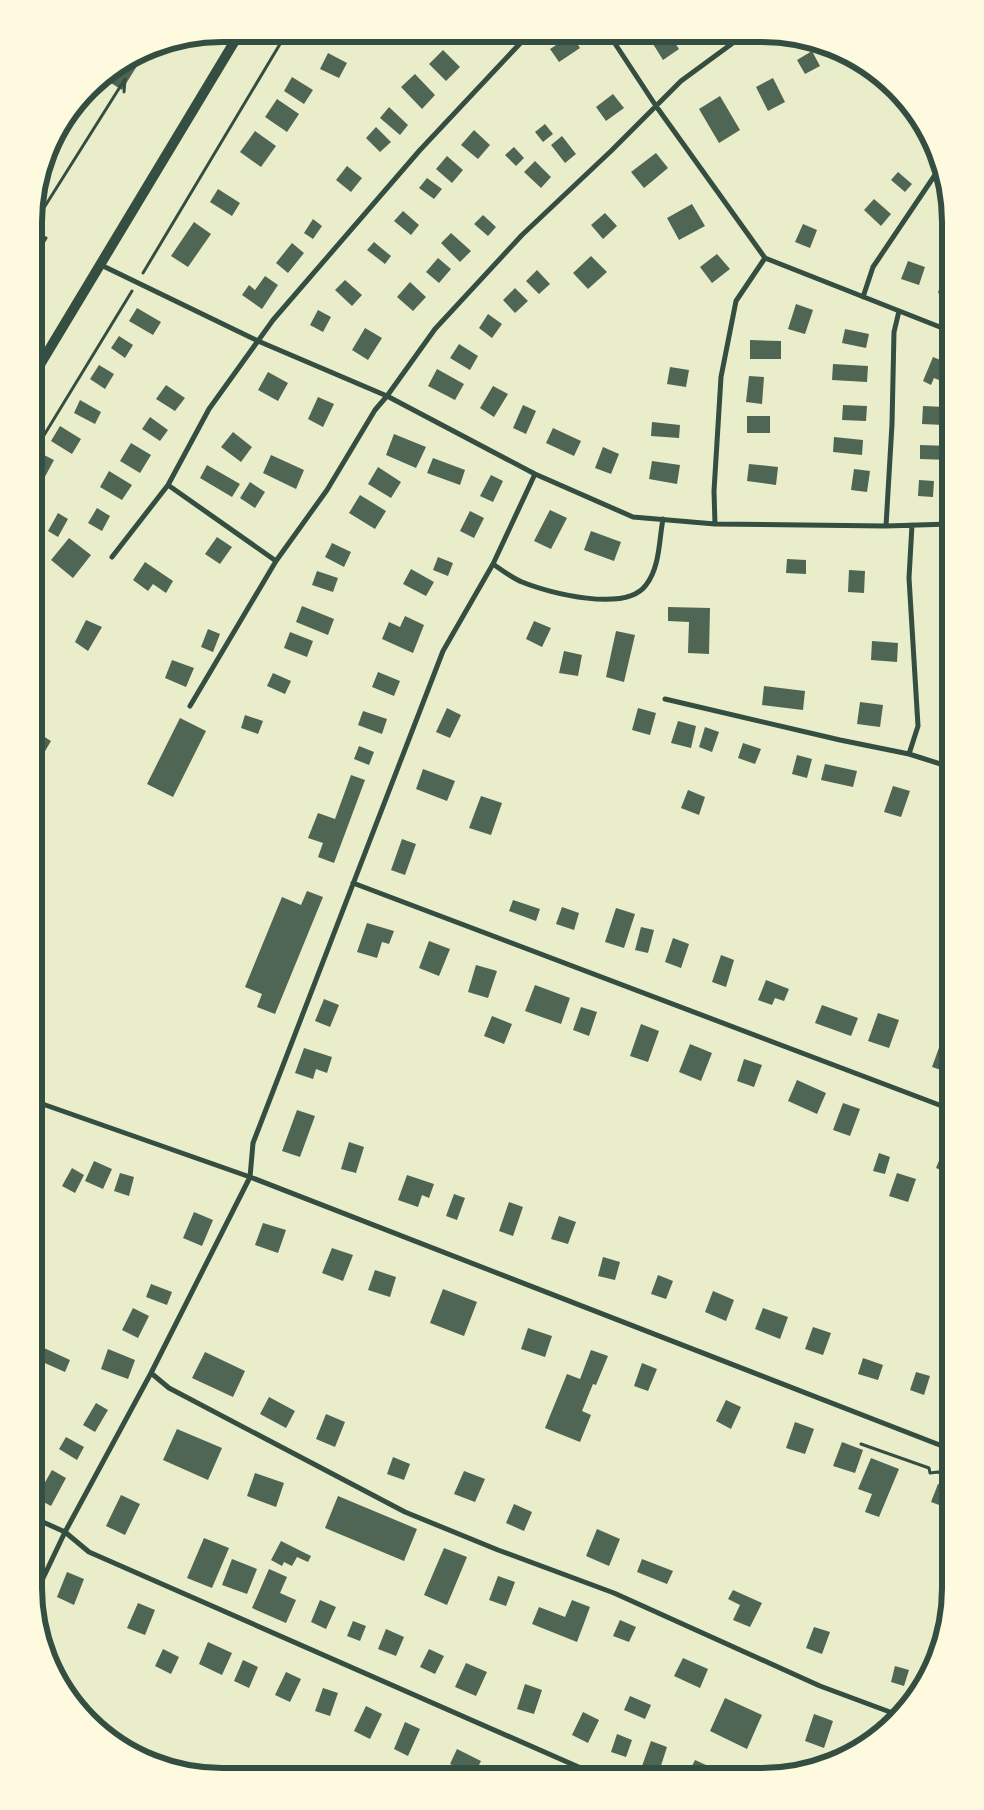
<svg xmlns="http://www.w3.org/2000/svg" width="984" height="1810" font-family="Overpass,sans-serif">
	<rect width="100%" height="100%" fill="#e9edc9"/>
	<path fill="#4f6655" d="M337,34l14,1 -3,6z
		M478,35h9l-4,5z
		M570,36h2l8,12 -21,14 -9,-13z
		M654,36l17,1 8,12 -16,11 -13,-21z
		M147,50l-25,40 -19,-12z
		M443,50l17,17 -14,14 -17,-17z
		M812,51l8,15 -15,8 -8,-14z
		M328,53l19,10 -8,15 -19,-9z
		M415,74l20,21 -13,14 -21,-22z
		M292,77l21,13 -9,14 -20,-13z
		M773,78l12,24 -17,9 -12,-24z
		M88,94l3,2 -10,17 -5,-4z
		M613,94l11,14 -18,13 -10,-14z
		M720,96l20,34 -21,13 -20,-34z
		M277,99l22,15 -12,18 -22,-15z
		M389,107l19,18 -8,10 -20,-17z
		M545,124l8,10 -10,8 -8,-10z
		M376,127l15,15 -11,10 -14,-14z
		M474,130l16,15 -12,14 -17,-14z
		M255,131l21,15 -15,21 -21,-15z
		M925,132l4,6 5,10 -13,-10z
		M56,135l6,4 -9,15 -4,-3z
		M562,136l14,18 -11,9 -14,-18z
		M514,147l10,11 -8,8 -11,-11z
		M656,153l12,15 -24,20 -13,-16z
		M447,156l16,14 -11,13 -16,-14z
		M535,161l16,16 -10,11 -17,-16z
		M347,166l15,12 -11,14 -15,-12z
		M898,172l14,12 -7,8 -14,-12z
		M427,178l15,11 -8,10 -15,-11z
		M218,189l22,14 -8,13 -22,-14z
		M874,199l17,15 -10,12 -17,-16z
		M692,204l13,22 -26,14 -12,-22z
		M403,211l16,14 -8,10 -17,-14z
		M605,213l12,13 -14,13 -12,-14z
		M483,215l13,12 -8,9 -14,-12z
		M313,219l9,7 -9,13 -9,-6z
		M194,222l17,12 -23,33 -17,-11z
		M803,224l14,6 -7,18 -15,-6z
		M451,233l20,18 -11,11 -19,-19z
		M374,242l17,14 -6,8 -18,-14z
		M292,243l12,10 -16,20 -12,-10z
		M717,254l13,15 -18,14 -12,-16z
		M591,256l16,16 -19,17 -15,-16z
		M438,258l13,11 -12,14 -13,-11z
		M908,261l17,6 -6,18 -18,-6z
		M537,270l13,14 -11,10 -13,-13z
		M943,274l7,2v21l-12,-4z
		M265,276l13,9 -16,24 -20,-14 7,-10 6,5z
		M345,280l17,15 -10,11 -17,-16z
		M410,282l16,15 -13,14 -16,-14z
		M515,288l13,13 -13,12 -12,-13z
		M796,304l17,6 -8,24 -17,-5z
		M137,308l24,14 -8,13 -24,-14z
		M318,310l13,7 -8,15 -13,-7z
		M488,314l14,10 -10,14 -13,-10z
		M365,328l17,10 -14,22 -16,-10z
		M845,329l24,5 -3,14 -24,-5z
		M119,336l14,9 -8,13 -14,-10z
		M750,340l31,1v18h-31z
		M459,344l19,12 -8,14 -20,-12z
		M933,357l17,7v10l-4,9 -12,-5 -3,7 -8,-4z
		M833,364l35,2 -1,16 -35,-2z
		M99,365l15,9 -9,15 -15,-10z
		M670,367l19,3 -3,17 -19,-3z
		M437,369l27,15 -9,16 -27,-14z
		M268,372l20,11 -10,18 -20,-11z
		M749,376l15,1 -2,27 -16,-2z
		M166,385l19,13 -10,13 -19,-12z
		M493,386l15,8 -14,23 -14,-9z
		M318,397l16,7 -11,23 -15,-8z
		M80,400l21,12 -6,12 -21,-11z
		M523,405l13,6 -10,23 -13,-6z
		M843,405l24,1 -1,15 -24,-1z
		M923,406l22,1 -1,18 -22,-1z
		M747,416h23v17h-23z
		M150,417l18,13 -8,11 -18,-12z
		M652,422l28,3 -1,13 -28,-2z
		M60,426l21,13 -9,15 -21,-13z
		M553,428l28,13 -7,15 -28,-13z
		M233,432l19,15 -11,15 -20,-15z
		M394,434l32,13 -10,21 -30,-13z
		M834,437l29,3 -1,15 -29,-3z
		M131,443l20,12 -11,18 -20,-12z
		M920,445l30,1v14l-30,-1z
		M603,447l16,7 -8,20 -16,-6z
		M40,453l14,7 -13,24 -6,-3v-18z
		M271,455l33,15 -8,19 -33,-16z
		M433,458l32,12 -5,15 -33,-12z
		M652,461l28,4 -3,19 -28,-5z
		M749,464l29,3 -2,18 -29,-4z
		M207,465l33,19 -8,13 -32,-19z
		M378,467l23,15 -10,16 -23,-14z
		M854,469l16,2 -3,21 -16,-2z
		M109,471l23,14 -10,15 -22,-13z
		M491,475l12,6 -10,21 -13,-6z
		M919,480l15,1 -1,16 -15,-1z
		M250,482l15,10 -10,16 -15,-10z
		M360,495l26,16 -11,18 -26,-16z
		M97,508l13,8 -8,15 -14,-8z
		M550,510l17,8 -16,31 -17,-8z
		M470,511l14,7 -10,20 -14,-7z
		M58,513l10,6 -10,18 -10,-6z
		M591,531l30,11 -7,19 -30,-11z
		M217,537l15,10 -12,17 -15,-10z
		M69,538l22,17 -18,23 -22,-18z
		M35,542l9,6 -9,14z
		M332,543l19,9 -7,15 -19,-10z
		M438,557l15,6 -5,13 -15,-6z
		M787,559l19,1v14l-20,-1z
		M145,562l28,19 -7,12 -13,-9 -5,7 -15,-11z
		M411,569l23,13 -8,14 -23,-12z
		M849,570l16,1 -1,22 -16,-1z
		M317,571l21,7 -5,14 -21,-7z
		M302,606l32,13 -6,16 -32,-13z
		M668,607l42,1 -1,46 -21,-1 1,-31 -21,-1z
		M405,616l19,9 -11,28 -31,-14 7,-17 11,5z
		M86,620l16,7 -14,24 -13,-9z
		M534,621l17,7 -9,19 -16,-8z
		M208,629l12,5 -7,18 -12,-5z
		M616,631l19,4 -11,47 -18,-5z
		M290,632l23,9 -6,16 -23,-9z
		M872,641l26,2 -1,19 -26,-2z
		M564,651l18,4 -4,21 -19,-3z
		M172,660l22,8 -8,19 -21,-9z
		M378,672l22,9 -6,15 -22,-9z
		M273,673l18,8 -6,13 -18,-8z
		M764,686l41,5 -2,19 -41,-5z
		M860,702l23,3 -3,22 -23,-3z
		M447,708l14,7 -11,23 -14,-6z
		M638,708l18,5 -6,22 -18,-5z
		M363,711l24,8 -5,15 -24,-9z
		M245,715l18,6 -5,13 -17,-6z
		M180,718l26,13 -33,66 -26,-13z
		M678,721l18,5 -5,22 -20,-5z
		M705,727l14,5 -7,20 -13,-5z
		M35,731l16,10 -10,17 -6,-3z
		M743,743l18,6 -6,15 -17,-6z
		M359,746l15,6 -5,13 -15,-6z
		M797,755l15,4 -5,19 -15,-4z
		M825,764l32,7 -4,16 -32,-7z
		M423,769l32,12 -8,20 -31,-12z
		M351,775l14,5 -31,83 -16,-6 5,-14 -15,-5 10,-25 17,6z
		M893,786l17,5 -9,26 -17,-5z
		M688,790l17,7 -6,18 -18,-7z
		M481,796l21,7 -11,32 -22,-7z
		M402,839l14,5 -11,31 -14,-5z
		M307,891l16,6 -48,117 -18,-7 5,-13 -17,-7 37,-90 19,8z
		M513,900l27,9 -4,12 -27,-10z
		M562,907l17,6 -5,17 -18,-6z
		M616,908l19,6 -11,34 -19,-6z
		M367,923l27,8 -5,13 -7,-2 -5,16 -20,-6z
		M641,927l13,3 -6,23 -13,-3z
		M673,938l16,6 -8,24 -16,-6z
		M429,941l21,8 -11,27 -20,-8z
		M721,955l13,5 -8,27 -14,-5z
		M476,965l21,6 -9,27 -20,-6z
		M766,980l23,9 -5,12 -9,-3 -3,7 -14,-5z
		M535,985l35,13 -9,26 -36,-13z
		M324,999l15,6 -9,22 -15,-6z
		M822,1005l36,13 -7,18 -36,-13z
		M581,1007l16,5 -8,24 -16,-6z
		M878,1013l21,7 -10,28 -21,-7z
		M492,1016l20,8 -8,20 -20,-8z
		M641,1024l18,7 -11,31 -18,-6z
		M690,1044l22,9 -11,28 -22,-9z
		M940,1045l10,4v24l-18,-6z
		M304,1048l28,9 -5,16 -11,-4 -3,10 -18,-6z
		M744,1059l18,6 -8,22 -17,-6z
		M797,1080l29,13 -9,21 -29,-13z
		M843,1103l17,6 -10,27 -17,-6z
		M297,1110l18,6 -15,41 -18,-6z
		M34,1136l9,3 -5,17 -4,-2z
		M349,1142l15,5 -8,26 -15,-4z
		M879,1153l11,4 -5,17 -12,-3z
		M942,1153l8,4v17l-14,-6z
		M94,1161l18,8 -9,20 -18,-8z
		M72,1168l12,7 -9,18 -13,-7z
		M120,1173l14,4 -5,19 -15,-5z
		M897,1173l19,6 -8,23 -19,-6z
		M407,1175l27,9 -5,14 -7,-3 -4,12 -20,-7z
		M454,1194l11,4 -8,22 -11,-4z
		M509,1202l14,5 -10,29 -14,-5z
		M194,1212l19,8 -11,26 -19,-8z
		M559,1216l17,6 -8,22 -17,-5z
		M263,1223l23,7 -8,23 -23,-8z
		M332,1248l21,7 -10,26 -21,-8z
		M603,1257l17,5 -5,18 -17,-4z
		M375,1270l21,7 -6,20 -22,-7z
		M658,1275l15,6 -7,18 -15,-5z
		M151,1284l21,8 -5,13 -21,-8z
		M443,1289l34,13 -13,34 -34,-13z
		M713,1291l21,9 -8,21 -21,-9z
		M133,1308l16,8 -11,22 -16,-8z
		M763,1308l25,9 -8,22 -25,-10z
		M813,1327l18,6 -8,22 -18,-6z
		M528,1328l24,8 -7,21 -24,-8z
		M44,1348l26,12 -5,12 -27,-12z
		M108,1349l27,11 -7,19 -27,-10z
		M591,1350l17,6 -12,29 -3,-1 -11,27 9,4 -11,27 -35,-14 22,-54 13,5z
		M205,1352l40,19 -12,26 -41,-19z
		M863,1358l20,7 -5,15 -20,-6z
		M642,1363l15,6 -9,22 -14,-5z
		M916,1372l14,4 -6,19 -14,-5z
		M269,1397l26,14 -9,17 -26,-14z
		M726,1400l15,7 -10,22 -15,-8z
		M96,1403l12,7 -13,22 -12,-7z
		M326,1414l19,8 -10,25 -19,-8z
		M795,1422l19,7 -9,25 -19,-6z
		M177,1429l45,19 -14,32 -45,-20z
		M66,1437l18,10 -7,13 -18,-11z
		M842,1442l21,8 -8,23 -22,-7z
		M393,1457l17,7 -6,16 -17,-6z
		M871,1458l28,11 -20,48 -14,-5 7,-18 -14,-5z
		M52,1470l14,8 -15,28 -15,-8z
		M464,1471l21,8 -10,23 -21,-8z
		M255,1473l29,10 -8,24 -29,-11z
		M938,1484l12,4v21l-19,-7z
		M121,1495l19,9 -15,31 -19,-9z
		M338,1496l79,33 -13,32 -79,-33z
		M514,1504l18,8 -8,19 -18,-8z
		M597,1529l23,10 -11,27 -23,-10z
		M204,1538l25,10 -17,40 -25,-10z
		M281,1541l30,15 -3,6 -11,-5 -5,9 -8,-4 -2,4 -11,-6z
		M444,1548l23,9 -20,48 -23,-10z
		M232,1559l25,10 -10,25 -25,-9z
		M642,1559l31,12 -6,13 -30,-12z
		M269,1569l18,8 -7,16 16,7 -10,23 -34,-15z
		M67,1572l17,7 -10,26 -17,-8z
		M498,1576l17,6 -9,24 -17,-6z
		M733,1590l29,13 -12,24 -17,-7 7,-15 -12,-6z
		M320,1600l16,7 -10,22 -15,-7z
		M572,1600l18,7 -13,35 -45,-18 7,-17 26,10z
		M138,1603l17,7 -10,25 -18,-7z
		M620,1620l16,7 -7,15 -16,-6z
		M353,1621l13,5 -6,15 -13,-5z
		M814,1627l16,5 -8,22 -16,-6z
		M386,1629l18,8 -8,19 -18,-7z
		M208,1642l24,11 -10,22 -23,-11z
		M163,1649l16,8 -8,17 -16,-8z
		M429,1649l15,7 -9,18 -15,-7z
		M683,1658l25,11 -8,19 -26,-12z
		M243,1660l15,7 -9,21 -15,-7z
		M466,1663l21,9 -11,24 -21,-9z
		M895,1666l14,4 -5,16 -13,-4z
		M286,1672l15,7 -11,23 -15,-7z
		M525,1684l17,6 -8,24 -17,-5z
		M323,1688l15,5 -8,23 -15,-5z
		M630,1696l21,9 -6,14 -21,-9z
		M725,1698l37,17 -15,34 -37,-18z
		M366,1706l16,8 -12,25 -16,-8z
		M583,1712l16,8 -11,23 -16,-8z
		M814,1714l19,7 -9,27 -19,-7z
		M405,1722l15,7 -12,27 -14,-7z
		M870,1731l9,4 -14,9z
		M617,1734l15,6 -6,17 -15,-5z
		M651,1741l16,6 -8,25 -17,-6z
		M457,1749l24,12 -7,14 -24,-11z
		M695,1760l11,5 -5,11h-14z
		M515,1768l15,8h-19z"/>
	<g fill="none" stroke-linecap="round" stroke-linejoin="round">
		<path stroke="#344e41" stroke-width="3" d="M35,222l90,-143 -1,13
			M35,256l11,-18 -11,-5
			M143,273l143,-239
			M35,450l97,-159
			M861,1444l68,24 1,5 8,-1 7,3 -1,3 6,2"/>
		<path stroke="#344e41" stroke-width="5" d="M610,36l46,70 109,152 185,73
			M101,265l157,76 129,55 148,78 98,43 82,7 171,2 64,-2
			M863,297l10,-30 68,-101
			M168,485l108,76
			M715,524l-1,-33 7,-114 15,-76 29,-43
			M886,526l6,-102 2,-92 5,-21
			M112,557l56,-72 41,-76 64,-89 147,-170 107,-114
			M493,564c9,6 19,14 29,18 27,11 104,31 124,3 14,-18 13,-45 17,-66
			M665,699l175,41 69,14 41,13
			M190,706l86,-145 51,-71 48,-80 12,-14 48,-67 87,-94 89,-84 70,-70 60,-44
			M909,754l9,-28 -9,-148 3,-53
			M353,883l597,226
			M34,1101l216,76 700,272
			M151,1373l18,15 236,124 93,38 116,43 206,93 78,29
			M34,1518l31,14 24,20 510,224
			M35,1595l30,-63 86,-159 99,-196 3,-34 190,-492 50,-87 42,-90"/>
		<path stroke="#344e41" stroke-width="10" d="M35,373l204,-339"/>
	</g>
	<path d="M0 0H984V1810H0ZM222 42H762A180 180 0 0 1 942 222V1588A180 180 0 0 1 762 1768H222A180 180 0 0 1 42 1588V222A180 180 0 0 1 222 42Z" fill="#fefae0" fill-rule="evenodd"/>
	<path fill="none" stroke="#344e41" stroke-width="6" d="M222 42H762A180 180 0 0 1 942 222V1588A180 180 0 0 1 762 1768H222A180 180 0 0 1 42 1588V222A180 180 0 0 1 222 42Z"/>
</svg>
